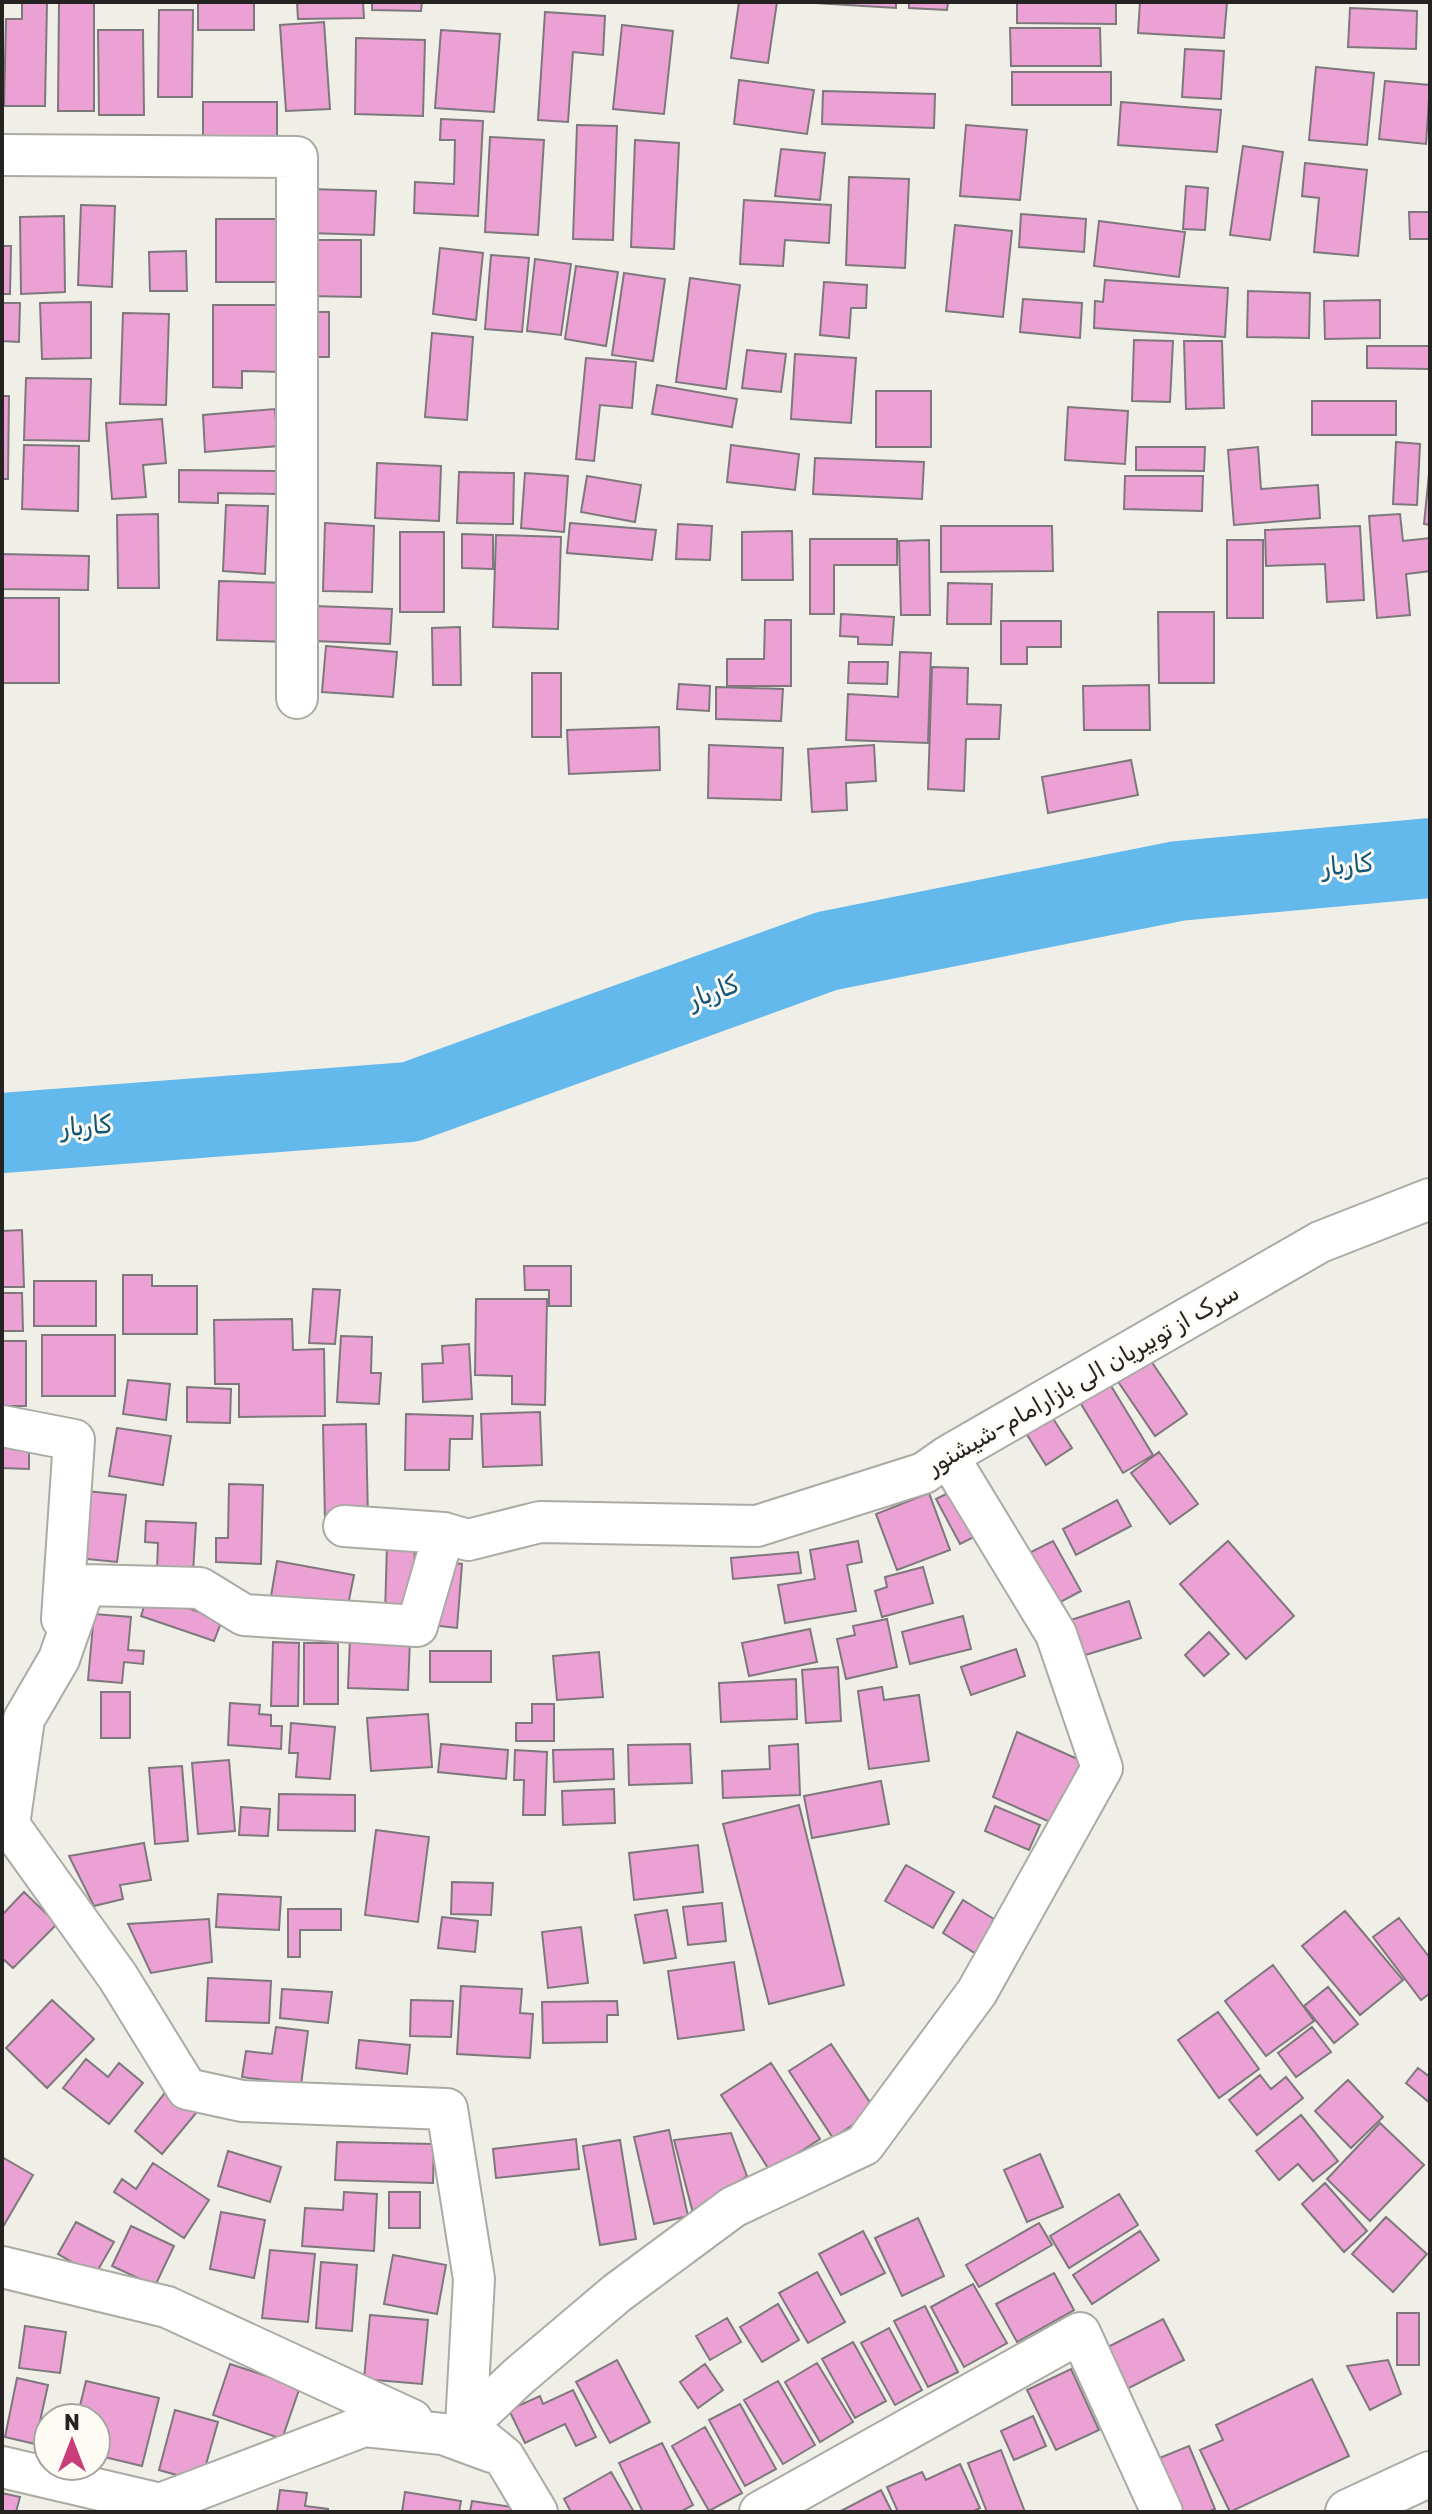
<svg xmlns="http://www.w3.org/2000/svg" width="1432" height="2514" font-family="Rubik,Vazirmatn,sans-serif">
	<rect width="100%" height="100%" fill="#efeee7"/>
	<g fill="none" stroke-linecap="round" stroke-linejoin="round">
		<path stroke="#63b8ec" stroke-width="80" d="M2,1133l408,-31 417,-151 351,-70 252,-23"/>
	</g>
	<path fill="#eca1d5" stroke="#7e787c" stroke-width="2" d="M22,2h25l-2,104h-41l2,-87h16z
		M59,2h35v109h-36z
		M198,2h56v28h-56z
		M297,2h66l1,16 -66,1z
		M372,2h50l-1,9 -49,-1z
		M739,2h38l-9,61 -37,-5z
		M798,2h98v6z
		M909,2h39l-1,8 -38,-2z
		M1017,2h99v22l-99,-1z
		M1140,2h87l-3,36 -86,-5z
		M1350,8l67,3 -1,38 -68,-2z
		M159,10h34l-1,87h-34z
		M545,12l60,4 -2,39 -30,-3 -5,70 -30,-2z
		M324,22l6,87 -44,2 -6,-86z
		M622,25l51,6 -9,83 -51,-5z
		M1010,28h90l1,38h-90z
		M98,30h45l1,85h-45z
		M441,30l59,4 -6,78 -59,-4z
		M356,38l69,2 -2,76 -68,-2z
		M1185,49l39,2 -3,48 -39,-2z
		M1316,67l58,6 -7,72 -58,-5z
		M1012,72h99v33h-99z
		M739,80l75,10 -7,44 -73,-10z
		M1385,81l45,4 -4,59 -47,-5z
		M823,91l112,3 -1,34 -112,-4z
		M203,102h74v38h-74z
		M1121,102l100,8 -4,42 -99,-7z
		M441,119l42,2 -5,95 -64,-3 1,-31 39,2 1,-44h-15z
		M577,125l40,1 -4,114 -40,-1z
		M966,125l61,5 -7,70 -60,-4z
		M490,137l54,3 -6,95 -53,-3z
		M635,140l44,3 -5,106 -43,-2z
		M1243,146l40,6 -13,88 -40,-5z
		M781,149l44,4 -5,47 -45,-4z
		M1305,163l62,7 -9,86 -44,-4 5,-54 -17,-2z
		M849,177l60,2 -4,89 -59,-3z
		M1186,186l22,2 -3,42 -22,-1z
		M310,189l66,2 -2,44 -66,-2z
		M744,200l87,5 -2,38 -44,-3 -2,26 -43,-2z
		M81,205l34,1 -3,81 -34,-2z
		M1409,212h21v27h-20z
		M1021,214l65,5 -2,33 -65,-5z
		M64,216l1,76 -44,2 -1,-77z
		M216,219h73v63h-73z
		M1099,221l86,11 -6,45 -85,-11z
		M955,225l57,6 -9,86 -57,-6z
		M307,240h54v57l-55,-1z
		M2,246h9l-1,48h-8z
		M440,248l43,5 -7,67 -43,-6z
		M186,251l1,40h-37l-1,-39z
		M491,255l38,3 -7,74 -37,-3z
		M535,259l36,5 -10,71 -34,-4z
		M576,266l42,6 -12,74 -41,-7z
		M624,273l41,6 -12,82 -41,-6z
		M690,278l50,7 -14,104 -50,-7z
		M1105,280l123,8 -3,49 -131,-9 1,-27 8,1z
		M824,282l43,3 -1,23h-15l-2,30 -29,-3z
		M1248,291l62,2 -1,45 -62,-1z
		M1023,299l59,4 -2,35 -60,-6z
		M1380,300v38l-55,1 -1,-38z
		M91,302v56l-49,1 -2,-56z
		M2,303h18l-1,39 -17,-1z
		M213,305h71l-1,67 -41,-1v17l-29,-1z
		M311,312h18v45h-18z
		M123,313l46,1 -3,91 -46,-1z
		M432,333l41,4 -6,83 -42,-3z
		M1134,340l39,1 -3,61 -38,-1z
		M1184,341h38l2,67 -38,1z
		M1367,346h63v23l-63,-1z
		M747,350l39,4 -5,38 -39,-4z
		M795,354l61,4 -5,65 -60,-4z
		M586,358l50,4 -4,46 -32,-3 -6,56 -18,-2z
		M26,378l65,1 -2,62 -65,-1z
		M657,385l80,14 -5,28 -80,-13z
		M876,391h55v56h-55z
		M2,396h7l-1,83h-6z
		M1312,401h84v34h-84z
		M1068,407l60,4 -3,53 -60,-4z
		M275,409l3,37 -73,6 -2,-37z
		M162,419l4,44 -23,2 3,32 -34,2 -6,-76z
		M1396,442l24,2 -3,61 -24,-1z
		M24,445l55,1 -1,65 -56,-2z
		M731,445l68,9 -4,36 -68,-8z
		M1136,447h69l-1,24 -68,-1z
		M1258,447l3,42 57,-4 2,33 -86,7 -6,-75z
		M815,458l109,4 -2,37 -109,-5z
		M377,463l64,3 -2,55 -64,-3z
		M1430,464v61l-6,-1z
		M179,470l97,1v23l-58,-1v10l-39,-1z
		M459,472l55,1 -1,51 -56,-1z
		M525,473l43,3 -4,56 -43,-4z
		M587,476l54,9 -6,37 -54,-10z
		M1125,476h78l-1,35 -78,-2z
		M226,505l42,1 -3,68 -42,-3z
		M158,514l1,74h-41l-1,-73z
		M1400,514l3,27 27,-3v33l-24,3 4,41 -33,3 -8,-102z
		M325,523l49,3 -2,66 -49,-1z
		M570,523l86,7 -4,30 -85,-7z
		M678,524l34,2 -2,34 -34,-1z
		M941,526h111l1,45 -112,1z
		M1360,526l4,74 -37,2 -2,-38 -59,2 -1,-36z
		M792,531l1,49h-51v-48z
		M400,532h44v80h-44z
		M462,534l31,1v34l-31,-1z
		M496,535l65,2 -3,92 -65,-2z
		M810,539h87v26h-63v49h-24z
		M929,540l1,75h-29l-2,-74z
		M1227,540h36v78h-36z
		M2,554l87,2 -1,34 -86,-1z
		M219,581l72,2 -2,59 -72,-2z
		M948,583l44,1 -1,40h-44z
		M2,598h57v85h-57z
		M315,606l77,3 -2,35 -76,-3z
		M1158,612h56v71h-55z
		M841,614l53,3 -2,28 -34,-1v-7l-18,-1z
		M765,620h26v66h-64v-27h37z
		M1001,621h60v26h-34v17h-26z
		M460,627l1,58h-28l-1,-57z
		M326,646l71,6 -4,45 -71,-5z
		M900,652l31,1 -3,90 -82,-3 2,-46 50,3z
		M849,662h39l-1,22 -39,-1z
		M932,667l36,1 -1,36 34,1 -2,34h-33l-2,52 -36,-2z
		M532,673h29v64h-29z
		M679,684l31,2 -1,25 -32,-2z
		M1149,685l1,45h-66l-1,-44z
		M716,687l67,2 -2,32 -65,-2z
		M659,727l1,43 -91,4 -2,-44z
		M709,745l74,3 -2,52 -73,-2z
		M874,745l2,36 -30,2 1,27 -35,2 -4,-63z
		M1131,760l7,35 -90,18 -6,-36z
		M22,1230l2,57h-22v-56z
		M524,1266h47v40h-22v-16h-24z
		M123,1275h29v11h45v48h-74z
		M34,1281h62v45h-62z
		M313,1289l27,1 -5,54 -26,-1z
		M2,1293h20l1,38h-21z
		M476,1299h71l-2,106 -33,-1v-28l-37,-1z
		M292,1319l1,31 31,-1 1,67 -86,1v-33h-24l-1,-64z
		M42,1335h73v61h-73z
		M341,1336l31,1 -1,36h10l-2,31 -42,-2z
		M2,1341h24v65h-24z
		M469,1344l3,55 -49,3 -1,-38 21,-1 -1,-17z
		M1149,1358l38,56 -32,22 -38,-56z
		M128,1380l42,4 -4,36 -43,-6z
		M1108,1381l45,74 -30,18 -45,-74z
		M187,1387l44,2 -1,34 -43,-1z
		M540,1412l2,53 -59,2 -2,-53z
		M406,1414l67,2 -1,23h-22l-1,31h-44z
		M1050,1414l22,34 -26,17 -22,-35z
		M366,1424l2,96h-43l-2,-95z
		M117,1428l54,8 -8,49 -54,-9z
		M2,1439l27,1v29l-27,-1z
		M1159,1452l39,52 -28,20 -39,-51z
		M229,1484l34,1 -2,79 -45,-2v-24h12z
		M962,1486l24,45 -26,13 -24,-45z
		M86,1491l40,4 -9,67 -39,-4z
		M929,1493l21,57 -53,20 -21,-56z
		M1117,1500l14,26 -55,29 -13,-26z
		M146,1521l50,2 -3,50 -36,-3 1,-27 -13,-1z
		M858,1541l4,21 -15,3 9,46 -71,12 -7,-38 37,-6 -5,-29z
		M1053,1541l28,50 -28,15 -28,-51z
		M1228,1541l66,75 -48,43 -66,-75z
		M387,1544h28l-2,72 -28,-1z
		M798,1552l3,21 -68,6 -2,-21z
		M277,1561l77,14 -8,40 -76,-13z
		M437,1561l25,3 -5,64 -26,-3z
		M923,1567l10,36 -51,14 -7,-26 12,-4 -2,-10z
		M148,1594l74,26 -8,21 -73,-25z
		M1129,1601l12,37 -59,18 -11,-36z
		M94,1614l37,3 -3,33 16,1 -1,13 -19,-2 -2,21 -34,-3z
		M963,1616l8,33 -61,15 -8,-32z
		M887,1619l10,48 -51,12 -9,-40 18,-4 -2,-9z
		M810,1629l7,33 -68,14 -7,-33z
		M1209,1632l20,22 -25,22 -19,-21z
		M350,1638l60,2 -2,50 -60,-2z
		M273,1642l26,1 -1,63h-27z
		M304,1643h34v61h-34z
		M1016,1649l9,27 -54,19 -10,-28z
		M430,1651h61v31h-61z
		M599,1652l4,45 -46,3 -4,-44z
		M838,1667l3,54 -35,2 -4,-53z
		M796,1679l1,40 -76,3 -2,-39z
		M882,1687l2,13 35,-5 10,66 -60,8 -11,-78z
		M101,1692h29v46h-29z
		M230,1703l30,2 -1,9 12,1v11h11l-1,23 -53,-4z
		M532,1704h22v37h-38v-18h16z
		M428,1714l4,53 -61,4 -4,-53z
		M291,1723l44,4 -5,52 -34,-2 2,-24h-9z
		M1017,1732l65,29 -32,61 -57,-25z
		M441,1744l67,6 -2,29 -68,-7z
		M690,1744l2,39 -63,2 -1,-40z
		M798,1744l2,51 -77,3 -1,-27 48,-2 -1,-23z
		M613,1749l1,30 -60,3 -1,-32z
		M515,1750l32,2 -2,63h-22l1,-35h-10z
		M229,1760l6,71 -37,3 -6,-71z
		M182,1766l6,75 -33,3 -6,-76z
		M881,1781l8,43 -77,14 -8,-42z
		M614,1789l1,34 -52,2 -1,-34z
		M279,1794l76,1v36l-77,-1z
		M799,1805l45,180 -75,19 -46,-180z
		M995,1806l45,19 -11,25 -44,-19z
		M241,1807l29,2 -2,27 -29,-1z
		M376,1830l53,7 -11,85 -53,-7z
		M144,1843l7,37 -31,5 3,14 -29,7 -25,-50z
		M698,1845l5,47 -69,8 -5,-47z
		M906,1865l48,27 -21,36 -48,-27z
		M452,1882l41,1 -2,32 -40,-1z
		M24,1892l33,32 -44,44 -11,-10v-43z
		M218,1894l63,3 -2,33 -63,-3z
		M963,1900l39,24 -21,33 -38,-24z
		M722,1903l4,38 -38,4 -5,-38z
		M288,1909h53v21h-41v27h-12z
		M667,1910l9,48 -32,5 -9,-48z
		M1345,1911l58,69 -43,35 -58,-69z
		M442,1917l36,4 -3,31 -37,-4z
		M1399,1918l31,40v35l-9,7 -48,-63z
		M209,1919l3,43 -61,11 -23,-49z
		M581,1927l7,56 -40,5 -6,-56z
		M734,1962l10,68 -66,9 -10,-68z
		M1273,1965l41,56 -48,35 -41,-55z
		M208,1978l63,3 -2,42 -63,-2z
		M461,1986l61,3 -2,24 13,1 -3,44 -73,-4z
		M1328,1987l30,37 -24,19 -30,-37z
		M282,1989l50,3 -4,31 -48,-5z
		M52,2000l42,39 -47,49 -41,-40z
		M411,2000l42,1 -2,36 -41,-1z
		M617,2001l1,14h-11v27l-64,1 -1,-41z
		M1218,2012l41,57 -40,29 -41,-58z
		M276,2027l32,4 -7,54 -59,-8 4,-26 26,3z
		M1312,2027l19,25 -35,25 -18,-24z
		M359,2040l51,5 -3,29 -51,-6z
		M831,2044l44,66 -42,28 -44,-67z
		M86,2059l22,18 11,-14 24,20 -34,41 -46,-36z
		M771,2063l49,76 -50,32 -49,-76z
		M1418,2068l12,9v26l-24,-20z
		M1260,2075l11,14 15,-12 17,21 -46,37 -28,-35z
		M1348,2080l35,37 -32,31 -36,-37z
		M168,2089l29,23 -35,42 -27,-23z
		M1301,2115l37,46 -25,20 -15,-17 -19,16 -23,-29z
		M1380,2123l44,42 -54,56 -43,-42z
		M669,2130l19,86 -34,8 -20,-87z
		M731,2133l16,43 -54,37 -19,-73z
		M576,2139l3,30 -83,9 -3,-29z
		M620,2140l16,99 -36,6 -17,-99z
		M337,2142l97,2 -1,39 -98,-3z
		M228,2151l53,16 -11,35 -52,-16z
		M1040,2154l23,53 -36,15 -23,-52z
		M2,2157l31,18 -29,50 -2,-2z
		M153,2163l56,37 -25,38 -70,-46 8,-13 14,10z
		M1325,2183l42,48 -23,21 -42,-48z
		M344,2192l33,2 -3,57 -72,-5 3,-38 38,2z
		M389,2192h31v36h-31z
		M1119,2194l19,31 -69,43 -19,-32z
		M221,2212l44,8 -11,58 -44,-9z
		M1386,2217l41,37 -34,38 -41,-38z
		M918,2218l26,58 -42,20 -27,-58z
		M76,2222l38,20 -19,33 -37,-21z
		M1039,2223l13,22 -73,42 -13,-22z
		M131,2226l43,20 -19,40 -43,-20z
		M863,2231l22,42 -44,22 -22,-41z
		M1140,2231l19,29 -67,44 -19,-29z
		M270,2250l45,4 -7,68 -46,-4z
		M393,2255l53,10 -9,49 -53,-10z
		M321,2262l36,3 -5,66 -36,-3z
		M817,2272l28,50 -37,21 -29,-50z
		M1054,2273l20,37 -57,32 -21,-38z
		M973,2284l34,59 -43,24 -33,-60z
		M778,2304l21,36 -37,22 -22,-35z
		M925,2306l33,66 -30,15 -34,-66z
		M1397,2313h22v52h-22z
		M370,2315l58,5 -6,64 -58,-5z
		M727,2318l14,24 -31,18 -14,-24z
		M1163,2319l21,41 -57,29 -21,-41z
		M25,2326l41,6 -6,41 -41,-5z
		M889,2328l33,62 -27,15 -34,-62z
		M853,2342l33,59 -31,17 -33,-59z
		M617,2360l33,62 -40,21 -34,-61z
		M1388,2360l13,34 -31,16 -23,-44z
		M817,2363l36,59 -33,20 -35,-60z
		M230,2364l70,23 -18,52 -69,-24z
		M705,2364l18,26 -25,18 -18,-26z
		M1071,2369l28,61 -43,20 -29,-60z
		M17,2378l31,7 -13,59 -30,-7z
		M1312,2379l37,77 -119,56 -30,-62 23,-10 -7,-15z
		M86,2381l73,17 -17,68 -46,-11v-37h-19z
		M778,2381l37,64 -32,19 -39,-64z
		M573,2390l23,47 -20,9 -11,-22 -40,19 -16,-33 31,-14 3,8z
		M740,2404l36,65 -31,17 -36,-66z
		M175,2410l43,12 -17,60 -42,-12z
		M1033,2416l13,30 -32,14 -13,-29z
		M705,2427l37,66 -33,18 -37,-65z
		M662,2443l31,62 -13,7h-37l-24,-49z
		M1189,2446l26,63 -7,3h-35l-21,-51z
		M1001,2450l24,62h-38l-19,-49z
		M960,2464l20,44 -8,4h-74l-11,-25 35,-15 4,8z
		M611,2472l23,40h-63l-7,-13z
		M280,2490l27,3 -2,13 23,3v3h-51z
		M881,2490l11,22h-53z
		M405,2492l56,9 -2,11h-57z
		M2,2493l18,4 -4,15h-14z
		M472,2501l39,6 -1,5h-40z"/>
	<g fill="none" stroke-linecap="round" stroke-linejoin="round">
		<g stroke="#acaaa4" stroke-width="44">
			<path id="minor" d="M2,155l295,2v541
				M2,1426l72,14 -12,179
				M344,1526l100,7 24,7 72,-18 217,4 167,-53 24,-17 372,-214 110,-43
				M444,1533l-27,93 -173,-11 -44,-27 -115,-3 -26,74 -35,60 -15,106 109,152 69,112 55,12 205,8 27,170 -8,147 38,31 33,55
				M2,2267l165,40 245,113
				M466,2426l53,-50 98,-83 116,-86 131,-62 113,-153 125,-224 -46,-134 -108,-178
				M2,2467l158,37 204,-78 79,8 49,18
				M760,2512l320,-179 82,179"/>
		</g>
		<g stroke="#acaaa4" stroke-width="48">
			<path id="tertiary" d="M1348,2512l82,-38"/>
		</g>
		<use href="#minor" stroke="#fff" stroke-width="40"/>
		<use href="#tertiary" stroke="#fff" stroke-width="44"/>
	</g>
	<g text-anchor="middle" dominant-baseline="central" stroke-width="6" stroke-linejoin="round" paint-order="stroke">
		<g font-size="24" fill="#242321" stroke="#fdfbf4">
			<text transform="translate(1083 1379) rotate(-30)">سرک از توبیریان الی بازارامام-شیشنور</text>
		</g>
		<g font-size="26" font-style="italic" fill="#145678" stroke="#fdfbf4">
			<text transform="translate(1347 865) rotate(-5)">کاربار</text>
			<text transform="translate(713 992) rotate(-20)">کاربار</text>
			<text transform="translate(86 1126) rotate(-4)">کاربار</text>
		</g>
	</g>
	<rect width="1432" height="2514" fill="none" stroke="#242321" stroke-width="8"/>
	<g transform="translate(72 2442)"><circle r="38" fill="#fdfbf4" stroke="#a6a5a0" stroke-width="2"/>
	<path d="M0-6L14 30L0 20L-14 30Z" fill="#c73e7a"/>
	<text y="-12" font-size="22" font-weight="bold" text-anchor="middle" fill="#242321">N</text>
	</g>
</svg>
